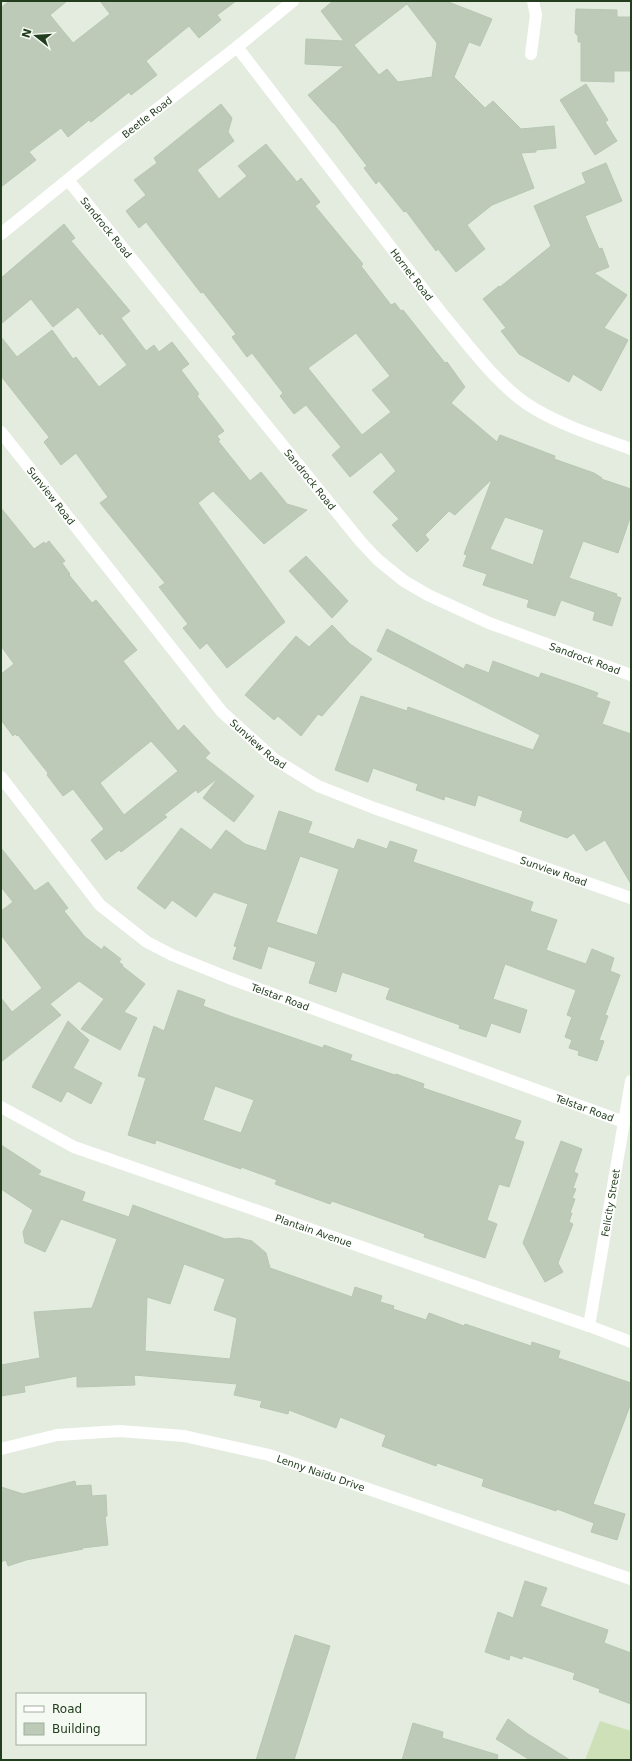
<svg xmlns="http://www.w3.org/2000/svg" width="632" height="1761" font-family="'DejaVu Sans',sans-serif">
	<rect width="100%" height="100%" fill="#e4ece0"/>
	<path fill="#cee0b7" d="M600,1721l31,10v29h-46z"/>
	<path fill="#bdcab8" stroke="#b7c7b2" fill-rule="evenodd" d="M9,1h58l-17,14 23,28 37,-29 -10,-13h136l-19,14 4,5 -22,18 -10,-12 -43,35 11,14 -26,20 -2,-3 -38,30 -2,-2 -21,17 -7,-9 -32,24 7,8 -35,27v-179z
		M333,1h113l46,18 -12,27 -11,-4 -15,35 31,31 8,-7 28,28 33,-3 2,22 -20,2v2l-15,1 13,35 -42,17 -25,20 18,24 -29,23 -18,-23 -2,2 -30,-40 -2,1 -25,-31 -3,3 -12,-16 3,-2 -33,-43h-1l-25,-28 36,-29 -39,-2 1,-25 38,2 -23,-30zM407,4l30,39 -5,34 -34,5 -11,-13 -8,6 -25,-30z
		M576,9l41,1v7h14v54h-17v11l-33,-1v-39h-3v-6l-3,-3z
		M586,84l22,36 -3,2 12,19 -22,14 -35,-55z
		M221,104l11,14 -4,14 6,9 -37,29 22,29 28,-23 -9,-10 28,-22 31,38 4,-4 19,24 -5,4 48,58 -2,2 30,39 4,-2 6,8 2,-1 42,53 2,-1 18,25 -14,16 46,39 3,-7 55,21 -1,3 40,14 8,5 -1,1 30,10v26l-13,38 -35,-12 -14,37 48,16 -1,2 5,2 -9,28 -19,-6 2,-8 -34,-12 -6,16 -28,-9 2,-7 -46,-15 4,-11 -24,-8 4,-11 -3,-1 28,-75 -37,36 -6,-4 -24,24 4,5 -12,12 -25,-27 7,-6 -26,-27 23,-21 -15,-19 -31,25 -18,-22 9,-8 -35,-42 -12,9 -14,-18 3,-3 -31,-40 -5,4 -15,-20 4,-3 -33,-42 -2,1 -55,-71 -7,6 -13,-17 20,-16 -12,-15 23,-17 -3,-5zM356,333l34,43 -18,14 19,22 -29,23 -54,-67zM505,517l39,13 -11,35 -43,-16z
		M606,163l16,38 -37,15 14,33 3,-1 7,19 -15,6 33,22 -23,33 24,12 -27,51 -28,-17 -4,8 -50,-28 -18,-23 5,-3 -23,-29 16,-13 1,1 51,-41 -17,-40 52,-23 -4,-10z
		M64,224l11,14 -4,3 59,70 -9,7 25,33 8,-6 5,7 13,-10 17,22 -8,6 18,24 -2,2 27,35 -7,5 3,4 -2,1 32,40 11,-9 26,32 20,6 -43,34 -51,-53 -15,12 87,119 -58,46 -20,-25 -7,6 -17,-21 5,-4 -29,-37 6,-4 -65,-80 8,-6 -32,-44 -15,12 -17,-23 5,-5 -48,-61v-39l16,20 35,-27 21,29 3,-2 23,30 28,-22 -25,-32 -2,2 -22,-28 -25,20 -22,-28 -30,25v-46z
		M1,508l33,41 10,-7 1,2 4,-3 16,20 -3,2 8,11 -1,1 23,28 4,-3 41,50 -14,11 55,70 6,-6 26,28 -5,5 49,38 -20,26 -31,-24 15,-20 -20,15 -2,-3 -32,25 3,2 -46,35 -2,-2 -13,10 -15,-20 13,-11 -31,-40 -10,7 -16,-21 1,-2 -30,-38 -1,1 -2,-2 -2,2 -12,-16v-46l13,-10 -13,-18zM151,741l27,30 -54,44 -24,-32z
		M306,556l42,45 -16,17 -43,-47z
		M332,625l18,19 22,15 -50,57 -4,-2 -17,22 -23,-20 -4,4 -29,-25 51,-59 13,11z
		M387,629l77,40 2,-5 23,9 4,-12 46,17 2,-5 38,13 19,7 -2,4 14,5 -8,22 29,10v150l-26,-44 -19,11 -12,-18 -7,5 -47,-17 3,-10 -45,-16 -3,11 -30,-10 -1,4 -28,-10 2,-6 -45,-16 -5,14 -33,-12 26,-74 46,15 1,-4 125,43 7,-15 -163,-84z
		M279,811l33,11 -4,11 46,16 4,-10 29,10 3,-8 27,9 -4,12 120,40 -3,9 27,9 -11,30 40,14 6,-15 22,9 -4,13 10,4 -15,40 3,1 -9,24 5,1 -7,20 -19,-6 1,-4 -10,-3 3,-8 -7,-3 7,-20 -5,-2 9,-25 -71,-26 -12,35 34,11 -7,23 -29,-10 -5,14 -27,-9 1,-3 -74,-26 4,-11 -48,-16 -6,20 -27,-9 7,-21 -48,-16 -7,23 -28,-10 4,-12 -3,-1 14,-42 -34,-12 -18,25 -24,-17 -7,9 -28,-21 44,-60 30,22 15,-20 19,14 21,7zM300,856l39,13 -22,66 -41,-13z
		M1,848l34,43 13,-9 20,26 -4,3 21,26 17,13 2,-4 17,13 -2,3 4,3 -1,1 23,18 -21,28 13,6 -17,32 -39,-21 23,-30 -25,-18 -29,23 11,11 -60,47v-64l11,14 30,-24 -41,-53v-24l12,-9 -12,-15z
		M178,990l27,10 -2,6 27,10 93,32 1,-3 28,10 -2,5 45,15 1,-1 28,10 -1,4 98,33 -7,18 10,3 -15,45 -10,-3 -12,36 10,4 -12,34 -61,-21 1,-3 -93,-33 -2,3 -55,-20 2,-4 -36,-13v2l-85,-29 -1,4 -27,-9 18,-57 -8,-2 16,-50 10,5zM215,1086l39,14 -13,33 -38,-13z
		M68,1021l21,19 -16,28 29,15 -11,21 -24,-13 -6,11 -29,-15z
		M561,1141l21,8 -8,23 4,2 -5,14 3,1 -4,9 3,1 -5,14h2l-3,9 4,2 -15,39 5,9 -18,10 -22,-39z
		M1,1145l40,26 -3,4 47,17 -3,9 47,16 4,-12 92,34 14,-1 13,3 14,12 4,15 82,29 3,-10 27,9 -2,6 14,4 -1,3 33,11 3,-7 35,13 1,-2 66,22 1,-4 28,9 -2,7 73,25v20l-38,101 32,10 -8,26 -26,-8 3,-9 -37,-14 -1,2 -74,-25 2,-7 -47,-16 -1,3 -54,-20 4,-11 -46,-18 -4,11 -47,-18 -1,4 -28,-7 2,-6 -28,-6 3,-11 -103,-9 1,10 -58,2v-11l-53,10 1,6 -24,4v-31l39,-7 -6,-46 58,-4 25,-69 -56,-20 -16,33 -20,-9 -2,-11 10,-22 -32,-21zM184,1264l41,15 -11,31 23,8 -7,41 -85,-8 2,-54 23,7z
		M75,1481l1,5 15,-1 1,11 14,-1 1,21h-2l3,29 -26,3 1,1 -57,11 -18,6 -2,-6 -5,2v-75l22,7z
		M525,1581l22,7 -7,18 68,24 -4,13 27,10v51l-32,-12 1,-3 -27,-10 2,-6 -52,-17 -1,3 -12,-4 -1,5 -24,-8 13,-40 15,6z
		M295,1635l35,11 -36,114h-38z
		M508,1719l20,15 42,26h-40l-34,-21z
		M413,1723l30,9 -1,6 56,17 -1,5h-95z"/>
	<g fill="none" stroke-linecap="round" stroke-linejoin="round">
		<g stroke="#fff" stroke-width="12">
			<path id="s1" d="M237,47l203,264c26,31 54,70 87,93 30,20 71,33 104,45"/>
			<path d="M531,54l5,-39 -3,-14"/>
			<path id="s2" d="M68,180l293,362 17,18 26,21 24,14 61,28 142,52"/>
			<path id="s3" d="M1,234l111,-90 125,-97 56,-46"/>
			<path id="s4" d="M1,432l221,280 52,47 44,27 56,22 257,90"/>
			<path id="s5" d="M1,777l99,128 47,37 25,13 57,23 395,144"/>
			<path id="s6" d="M1,1107l73,40 515,179 42,16"/>
			<path id="s7" d="M589,1326l42,-245"/>
			<path id="s8" d="M1,1449l56,-14 63,-4 64,5 85,19 362,124"/>
		</g>
	</g>
	<g text-anchor="middle" dominant-baseline="central" stroke-width="3" stroke-linejoin="round" paint-order="stroke">
		<g font-size="10" fill="#233e1f" stroke="#f4f9f1">
			<text stroke="none"><textPath href="#s3" startOffset="187">Beetle Road</textPath></text>
			<text stroke="none"><textPath href="#s2" startOffset="61">Sandrock Road</textPath></text>
			<text stroke="none"><textPath href="#s1" startOffset="287">Hornet Road</textPath></text>
			<text stroke="none"><textPath href="#s2" startOffset="385">Sandrock Road</textPath></text>
			<text stroke="none"><textPath href="#s4" startOffset="81">Sunview Road</textPath></text>
			<text stroke="none"><textPath href="#s2" startOffset="721">Sandrock Road</textPath></text>
			<text stroke="none"><textPath href="#s4" startOffset="405">Sunview Road</textPath></text>
			<text stroke="none"><textPath href="#s4" startOffset="729">Sunview Road</textPath></text>
			<text stroke="none"><textPath href="#s5" startOffset="366">Telstar Road</textPath></text>
			<text stroke="none"><textPath href="#s5" startOffset="690">Telstar Road</textPath></text>
			<text stroke="none"><textPath href="#s7" startOffset="125">Felicity Street</textPath></text>
			<text stroke="none"><textPath href="#s6" startOffset="337">Plantain Avenue</textPath></text>
			<text stroke="none"><textPath href="#s8" startOffset="327">Lenny Naidu Drive</textPath></text>
		</g>
	</g>
	<rect width="632" height="1761" fill="none" stroke="#233e1f" stroke-width="4"/>
	<rect x="16" y="1693" width="130" height="52" fill="#f4f9f1" stroke="#a0ae9d"/>
	<rect x="24" y="1706" width="20" height="6" fill="#ffffff" stroke="#a0ae9d"/>
	<text x="52" y="1713" font-size="12" fill="#233e1f">Road</text>
	<rect x="24" y="1723" width="20" height="12" fill="#bdcab8" stroke="#a0ae9d"/>
	<text x="52" y="1733" font-size="12" fill="#233e1f">Building</text>
	<g transform="translate(36 36) rotate(287)" stroke="#f4f9f1" stroke-width="3" paint-order="stroke">
	<path d="M0-3L7 15L0 10L-7 15Z" fill="#233e1f"/>
	<text y="-6" font-size="11" font-weight="bold" text-anchor="middle" fill="#233e1f">N</text>
	</g>
</svg>
